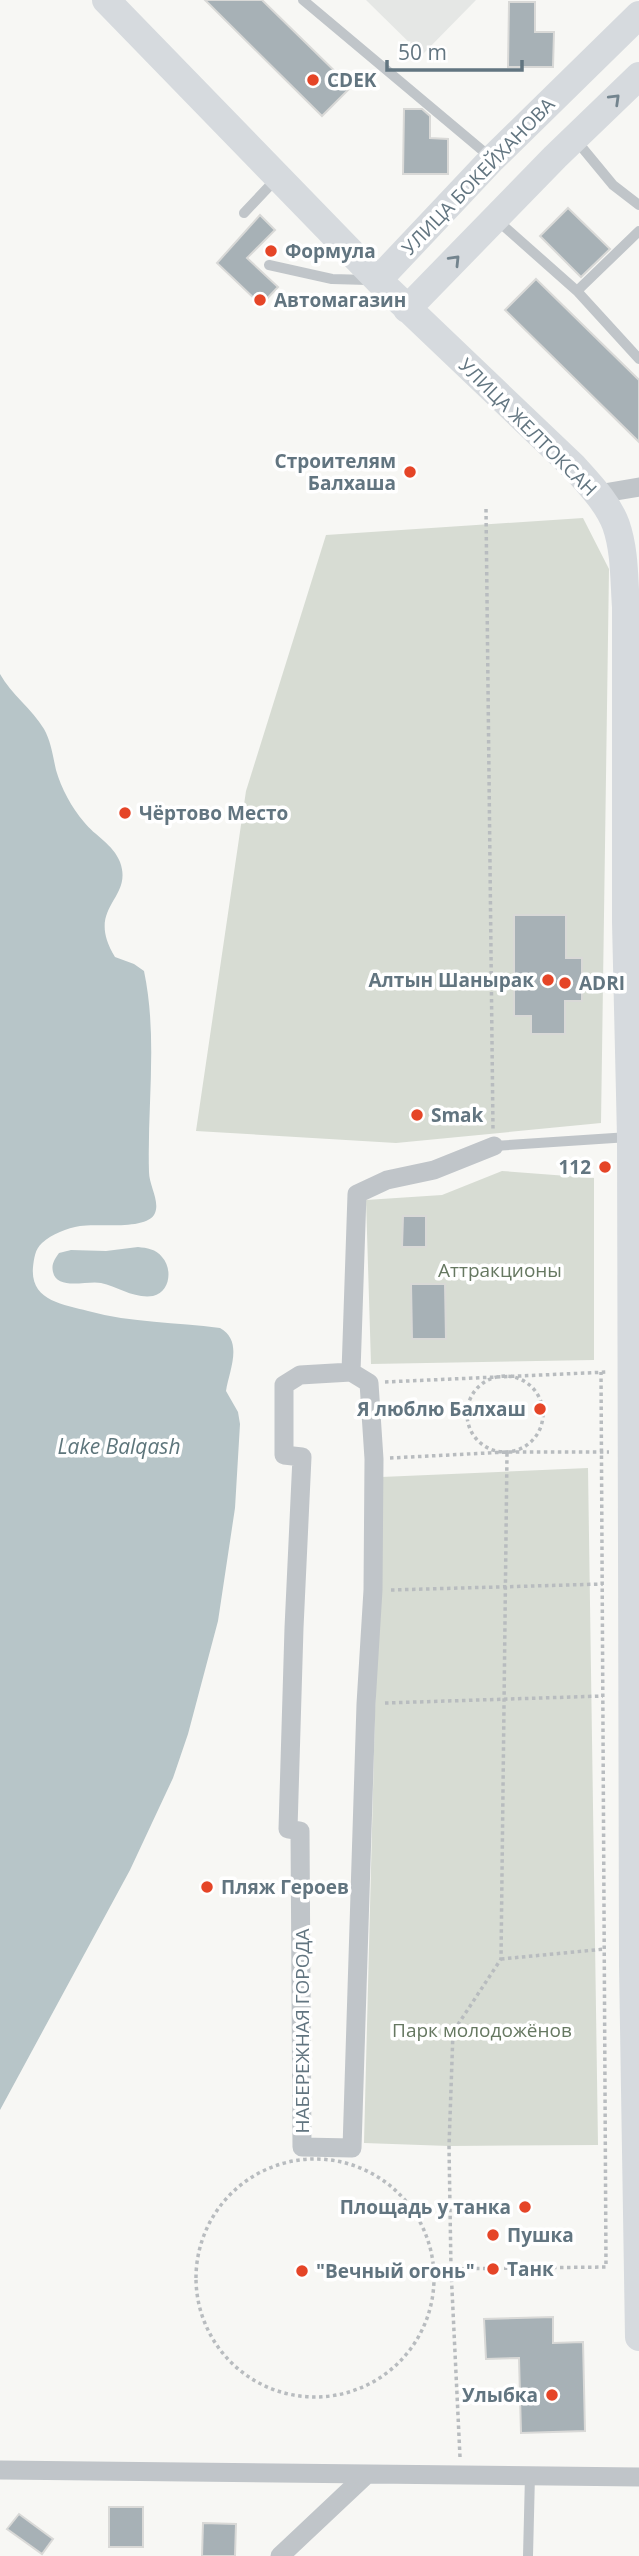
<svg xmlns="http://www.w3.org/2000/svg" width="639" height="2556" font-family="'Open Sans',sans-serif">
	<rect width="100%" height="100%" fill="#f7f7f4"/>
	<path fill="#e5e7e5" d="M366,0h110l-54,55z"/>
	<path fill="#d7dcd3" d="M583,518l26,51 -8,554 -205,20 -200,-12 50,-340 80,-256z
		M502,1171l92,7v182l-223,4 -5,-164 76,-5z
		M588,1468l10,677 -149,1 -85,-3 17,-666z"/>
	<path fill="#b7c5c8" d="M0,674c11,20 32,35 44,55 7,12 9,28 12,41 5,18 16,38 28,52 11,14 29,22 36,40 14,38 -36,44 -5,95l19,7 10,7c14,67 3,134 5,201 0,13 11,29 6,41 -7,18 -58,10 -75,13 -13,2 -28,8 -38,17 -7,6 -8,16 -9,24 -3,34 30,37 55,44 44,12 88,11 132,17 24,13 9,43 6,63l12,21 2,12 -5,84 -17,113 -30,113 -15,44 -43,92 -130,240z
		M138,1247c9,1 18,2 24,10 11,12 8,35 -9,39 -18,3 -35,-9 -52,-13 -13,-3 -44,8 -48,-11 -2,-8 2,-13 6,-19l12,-3 35,1z"/>
	<path fill="#a7b1b6" stroke="#d9d9d7" stroke-width="2" d="M205,0h57l89,87 -29,29z
		M509,2h26v30h19l-1,35h-45z
		M404,109h18l8,7v22l18,1v35h-45z
		M568,208l42,41 -29,28 -41,-41z
		M260,215l15,15 -28,28 31,29 -17,18 -44,-42z
		M536,279l103,101v62l-134,-132z
		M514,915h52v43h16v43h-17v33h-34v-18h-17z
		M403,1216h23v31h-24z
		M411,1284h34l1,55h-34z
		M553,2317v26l30,-1 2,89 -64,2 -2,-75 -33,1 -2,-40z
		M109,2507h34v40h-34z
		M19,2514l34,25 -11,15 -35,-25z
		M203,2523l33,1 -1,32h-33z"/>
	<g fill="none" stroke-linecap="round" stroke-linejoin="round">
		<path stroke="#b8bcbf" stroke-width="3.5" stroke-dasharray="3.5 3.5" stroke-linecap="butt" d="M486,509l7,621
			M467 1414a38 38 0 1 1 76 0a38 38 0 1 1-76 0Z
			M385,1382l223,-10
			M390,1458l117,-6h102
			M391,1590l212,-6
			M385,1703l218,-7
			M501,1959l104,-10
			M196 2278a119 119 0 1 1 238 0a119 119 0 1 1-238 0Z
			M434,2269l172,-2 -5,-895
			M460,2457l-9,-188 -2,-123 4,-114 48,-73 6,-507"/>
		<path stroke="#c0c5c9" stroke-width="10" d="M303,0l186,156
			M575,139l38,46 26,20
			M244,213l33,-35
			M498,221l79,70 62,68
			M269,265l63,14 36,1
			M577,291l62,-60
			M494,1146l135,-9
			M528,2556l2,-81"/>
		<path stroke="#c0c5c9" stroke-width="19" d="M598,494l41,-7
			M351,1372l18,11 5,76 -1,131 -7,114 -14,444 -50,-1 -2,-316 -12,-2 6,-201 8,-171 -18,-2v-70l16,-10 51,-3 6,-178 30,-14 47,-10 60,-24
			M0,2470l639,7
			M280,2556l86,-81"/>
		<path stroke="#d6dade" stroke-width="28" d="M106,0l272,280 196,187c15,17 34,36 42,58 9,26 8,55 10,82v315l5,215 2,828 6,372
			M378,280l114,-121 147,-144
			M407,309l148,-152 84,-81"/>
	</g>
	<defs><path id="oneway-chevron" d="M-2-3.5L2.5 0L-2 3.5" fill="none" stroke-width="1.6" stroke-linecap="round" stroke-linejoin="round" transform="scale(1.75)"/></defs>
	<g stroke="#73848e">
		<use href="#oneway-chevron" transform="translate(615 99) rotate(-44)"/>
		<use href="#oneway-chevron" transform="translate(455 260) rotate(-46)"/>
	</g>
	<g fill="#e54527" stroke="#fff" stroke-width="2.5">
		<circle cx="313" cy="80" r="7"/>
		<circle cx="271" cy="251" r="7"/>
		<circle cx="260" cy="300" r="7"/>
		<circle cx="410" cy="472" r="7"/>
		<circle cx="125" cy="813" r="7"/>
		<circle cx="548" cy="980" r="7"/>
		<circle cx="565" cy="983" r="7"/>
		<circle cx="417" cy="1115" r="7"/>
		<circle cx="605" cy="1167" r="7"/>
		<circle cx="540" cy="1409" r="7"/>
		<circle cx="207" cy="1887" r="7"/>
		<circle cx="525" cy="2207" r="7"/>
		<circle cx="493" cy="2235" r="7"/>
		<circle cx="493" cy="2269" r="7"/>
		<circle cx="302" cy="2271" r="7"/>
		<circle cx="552" cy="2395" r="7"/>
	</g>
	<g text-anchor="middle" dominant-baseline="central" stroke-width="7" stroke-linejoin="round" paint-order="stroke">
		<g font-size="19" font-weight="bold" fill="#627580" stroke="#fff" text-anchor="start">
			<text x="327" y="80">CDEK</text>
			<text x="285" y="251">Формула</text>
			<text x="274" y="300">Автомагазин</text>
			<text x="396" y="461" text-anchor="end">Строителям<tspan x="396" dy="22">Балхаша</tspan></text>
			<text x="139" y="813">Чёртово Место</text>
			<text x="534" y="980" text-anchor="end">Алтын Шанырак</text>
			<text x="579" y="983">ADRI</text>
			<text x="431" y="1115">Smak</text>
			<text x="591" y="1167" text-anchor="end">112</text>
			<text x="526" y="1409" text-anchor="end">Я люблю Балхаш</text>
			<text x="221" y="1887">Пляж Героев</text>
			<text x="511" y="2207" text-anchor="end">Площадь у танка</text>
			<text x="507" y="2235">Пушка</text>
			<text x="507" y="2269">Танк</text>
			<text x="316" y="2271">"Вечный огонь"</text>
			<text x="538" y="2395" text-anchor="end">Улыбка</text>
		</g>
		<g font-size="19" fill="#627580" stroke="#fff">
			<text transform="translate(478 176) rotate(-46)">УЛИЦА БОКЕЙХАНОВА</text>
			<text transform="translate(528 427) rotate(45)">УЛИЦА ЖЕЛТОКСАН</text>
			<text transform="translate(302 2031) rotate(-90)">НАБЕРЕЖНАЯ ГОРОДА</text>
		</g>
		<g font-size="19" fill="#667861" stroke="#fff">
			<text x="500" y="1270">Аттракционы</text>
			<text x="482" y="2030">Парк молодожёнов</text>
		</g>
		<g font-size="21" font-style="italic" fill="#5d757b" stroke="#fff">
			<text x="119" y="1446">Lake Balqash</text>
		</g>
	</g>
	<path d="M387 60v10h135v-10" fill="none" stroke="#627580" stroke-width="3.5"/>
	<text x="398" y="60" font-size="21" fill="#627580" stroke="#ffffff" stroke-width="5" paint-order="stroke">50 m</text>
</svg>
